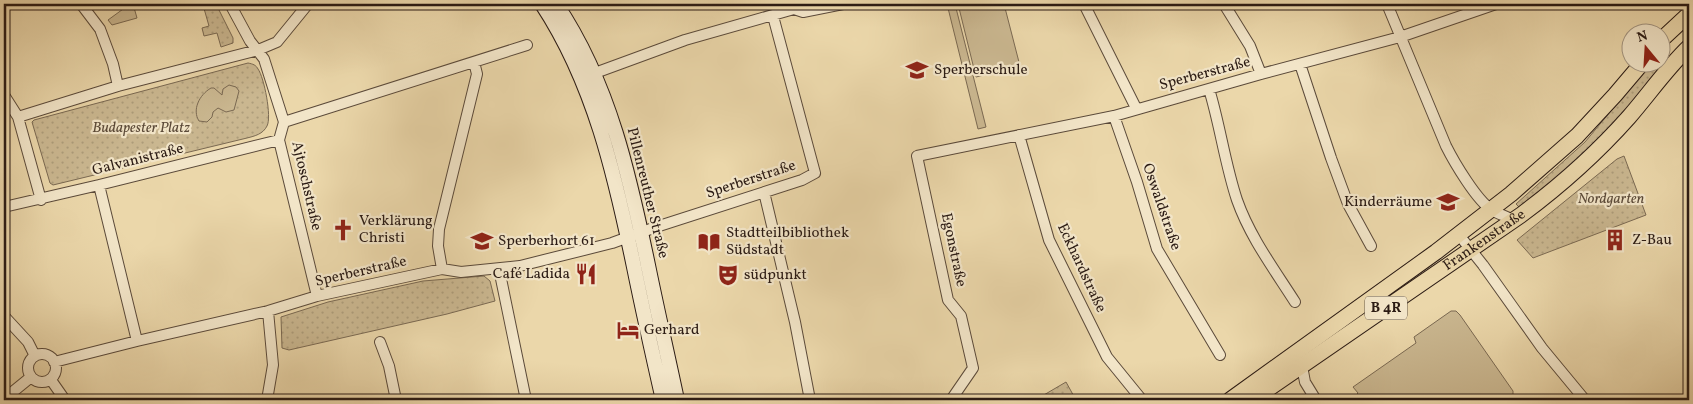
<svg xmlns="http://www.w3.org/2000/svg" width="1693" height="404" font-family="Vollkorn,serif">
	<defs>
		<pattern id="grass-dots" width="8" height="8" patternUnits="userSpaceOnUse" patternTransform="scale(1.25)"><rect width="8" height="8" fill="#cab790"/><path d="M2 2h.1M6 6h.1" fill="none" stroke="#ae9d7b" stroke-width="1.8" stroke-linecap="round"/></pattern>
	</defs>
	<rect width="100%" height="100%" fill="#ebd7aa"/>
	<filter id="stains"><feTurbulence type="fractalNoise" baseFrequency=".004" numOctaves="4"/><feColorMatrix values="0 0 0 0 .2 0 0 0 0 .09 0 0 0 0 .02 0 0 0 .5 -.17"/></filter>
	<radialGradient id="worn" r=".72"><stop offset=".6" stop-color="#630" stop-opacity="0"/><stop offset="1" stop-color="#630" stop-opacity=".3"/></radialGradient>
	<path fill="url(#grass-dots)" stroke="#7a6952" d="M206,4h10l17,34v5l-12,4 -4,-14 -13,3 -2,-8 7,-2 -6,-21z
		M1664,50l3,3v3l-21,32 -53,59 -73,61 -4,-4 69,-62 66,-79 9,-1 1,-11z
		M248,63c5,1 8,2 10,6 6,8 14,48 9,57 -4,8 -12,10 -20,12l-194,47 -3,-2 -18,-61 2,-2z
		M1624,156l22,59 -113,43 -16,-18 100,-81z
		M484,276l6,5 5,20 -48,13 -158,36 -7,-2 -1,-31 47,-15 95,-21z
		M1066,382l10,18h-64l5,-2 20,1z"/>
	<path fill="#cab790" stroke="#7a6952" d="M130,4h3l4,14 -25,7 -4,-5z
		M947,4h8l31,123 -8,2z
		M974,4h30l16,62 -44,11 -17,-69z
		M229,85l7,2 3,4 -5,19 -8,2 -8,-4 -5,4 -1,5 -5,5 -8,-1c-7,-11 0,-26 12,-33h3l8,7 1,-6z
		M1451,311h5l4,4 53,76v3l-6,5 -6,1 -4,-4 -9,4h-128l-4,-5 2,-2 -5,-6 63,-44 -2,-6z"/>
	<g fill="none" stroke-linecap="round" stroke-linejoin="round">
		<g stroke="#5b4a3a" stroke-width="12">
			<path id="street" d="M81,4l19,25 13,35 5,22
				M230,4l20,37 14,18 20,63 -5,18 38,156
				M1084,4l52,104
				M1224,4l26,42 11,28
				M1387,4l59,142c8,16 31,55 46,64 6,4 14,6 21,10
				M1300,64l31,94 17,46 23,42
				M595,73l90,-33 109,-31 9,3 40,-8
				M1209,89c11,36 16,75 28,111 13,37 37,69 58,102
				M4,95l14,22 23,83
				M1114,116l23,66 20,67 63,106
				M18,117l100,-31 140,-36 19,-8 31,-38
				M284,122l243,-77
				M1019,135l30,105 58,117 35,43
				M99,185l38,156
				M764,192l31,130 15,78
				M4,207l95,-22 180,-45
				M1459,235l24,30 59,83 43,52
				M442,269l-4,-23 1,-17 38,-155 -3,-12
				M499,269l27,131
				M4,316l24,26 7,14
				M380,342l9,24 7,34
				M28 368a14 14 0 1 1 28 0a14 14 0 1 1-28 0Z
				M54,362l83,-21 131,-30 49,-15 125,-27 19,3 59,-6 92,-23 44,-16 146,-47 13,-7 -42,-157
				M1302,366l3,16 11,18
				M51,380l14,20
				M4,399l27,-22
				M267,400l6,-35 -5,-54
				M951,400l22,-32 -12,-52 -13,-16 -31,-144 197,-40 147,-42 139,-37 96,-33"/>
		</g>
		<g stroke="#2b1b14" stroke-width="16">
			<path id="secondary" d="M542,4c52,79 73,171 92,263 9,44 19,89 29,133
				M556,4c54,80 74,174 93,266 9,44 19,87 28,130"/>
		</g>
		<g stroke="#2b1b14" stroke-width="17">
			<g id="primary">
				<path d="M1660,41l29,-27"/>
				<path d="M1230,400l206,-148 75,-58 66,-58 38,-41 28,-33"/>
				<path id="s1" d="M1252,400l269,-185c39,-29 76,-62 108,-98 20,-23 38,-49 60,-70"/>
			</g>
		</g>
		<use href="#street" stroke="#f2e5c8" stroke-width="10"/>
		<use href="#secondary" stroke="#f2e5c8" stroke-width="14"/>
		<use href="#primary" stroke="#ebd7aa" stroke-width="15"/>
	</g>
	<defs>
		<g id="school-bare" transform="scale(1.725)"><path d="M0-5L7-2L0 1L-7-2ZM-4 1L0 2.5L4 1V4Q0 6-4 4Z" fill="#8f2418" stroke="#f2e5c8" stroke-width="2.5" paint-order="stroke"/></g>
		<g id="church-bare" transform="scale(1.725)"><path d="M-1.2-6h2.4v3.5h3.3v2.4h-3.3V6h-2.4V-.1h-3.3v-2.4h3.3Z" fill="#8f2418" stroke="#f2e5c8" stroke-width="2.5" paint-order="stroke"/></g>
		<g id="building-bare" transform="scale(1.725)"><path d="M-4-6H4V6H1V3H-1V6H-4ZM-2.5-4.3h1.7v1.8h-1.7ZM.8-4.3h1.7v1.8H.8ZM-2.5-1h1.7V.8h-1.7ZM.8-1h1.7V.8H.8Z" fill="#8f2418" stroke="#f2e5c8" stroke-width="2.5" paint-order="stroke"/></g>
		<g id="library-bare" transform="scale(1.725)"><path d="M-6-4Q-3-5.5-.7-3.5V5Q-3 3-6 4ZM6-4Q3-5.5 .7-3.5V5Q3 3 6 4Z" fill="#8f2418" stroke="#f2e5c8" stroke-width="2.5" paint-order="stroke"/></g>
		<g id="restaurant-bare" transform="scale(1.725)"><path d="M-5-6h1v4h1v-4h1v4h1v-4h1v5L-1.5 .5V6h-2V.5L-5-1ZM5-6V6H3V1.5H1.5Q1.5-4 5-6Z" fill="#8f2418" stroke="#f2e5c8" stroke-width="2.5" paint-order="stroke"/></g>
		<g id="theatre-bare" transform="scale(1.725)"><path d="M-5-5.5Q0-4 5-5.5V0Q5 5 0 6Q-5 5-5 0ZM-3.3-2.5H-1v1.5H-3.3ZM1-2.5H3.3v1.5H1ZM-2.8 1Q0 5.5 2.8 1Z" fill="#8f2418" stroke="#f2e5c8" stroke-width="2.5" paint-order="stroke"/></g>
		<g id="hotel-bare" transform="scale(1.725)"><path d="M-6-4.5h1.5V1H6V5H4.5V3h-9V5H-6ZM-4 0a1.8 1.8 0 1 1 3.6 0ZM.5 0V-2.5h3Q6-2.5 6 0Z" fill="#8f2418" stroke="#f2e5c8" stroke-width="2.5" paint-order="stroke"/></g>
	</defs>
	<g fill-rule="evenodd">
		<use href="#school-bare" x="917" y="70"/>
		<use href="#school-bare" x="1448" y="202"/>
		<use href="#church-bare" x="343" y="230"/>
		<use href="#building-bare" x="1615" y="240"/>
		<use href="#school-bare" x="482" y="241"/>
		<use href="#library-bare" x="709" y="242"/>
		<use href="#restaurant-bare" x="586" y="274"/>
		<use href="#theatre-bare" x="728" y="275"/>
		<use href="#hotel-bare" x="628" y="330"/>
	</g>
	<g text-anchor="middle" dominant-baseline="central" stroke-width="4.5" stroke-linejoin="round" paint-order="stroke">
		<rect fill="#f2e5c8" stroke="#67584a" stroke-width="1" x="1365" y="296.5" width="42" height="23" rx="4"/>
		<g font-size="14" font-weight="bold" fill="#2b1b14">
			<text x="1386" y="308">B 4R</text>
		</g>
		<g font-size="15" fill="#2b1b14" stroke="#f2e5c8" text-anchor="start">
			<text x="934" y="70">Sperberschule</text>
			<text x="1432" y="202" text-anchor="end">Kinderräume</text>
			<text x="359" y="221">Verklärung<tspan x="359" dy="17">Christi</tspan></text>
			<text x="726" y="233">Stadtteilbibliothek<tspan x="726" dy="17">Südstadt</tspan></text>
			<text x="1632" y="240">Z-Bau</text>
			<text x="498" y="241">Sperberhort 61</text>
			<text x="570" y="274" text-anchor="end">Café Ladida</text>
			<text x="744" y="275">südpunkt</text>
			<text x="644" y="330">Gerhard</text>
		</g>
		<g font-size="15" fill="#2b1b14" stroke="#f2e5c8">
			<text transform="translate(1205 74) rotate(-15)">Sperberstraße</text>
			<text transform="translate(138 160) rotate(-14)">Galvanistraße</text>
			<text transform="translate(751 180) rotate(-18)">Sperberstraße</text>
			<text transform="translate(306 186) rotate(77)">Ajtoschstraße</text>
			<text transform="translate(647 193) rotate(76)">Pillenreuther Straße</text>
			<text transform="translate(1161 207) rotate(71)">Oswaldstraße</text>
			<text stroke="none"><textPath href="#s1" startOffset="282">Frankenstraße</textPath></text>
			<text transform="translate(953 250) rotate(78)">Egonstraße</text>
			<text transform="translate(1081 268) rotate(65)">Eckhardstraße</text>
			<text transform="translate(361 272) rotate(-13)">Sperberstraße</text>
		</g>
		<g font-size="15" font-style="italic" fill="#5b4a39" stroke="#f2e5c8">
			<text x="141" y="128">Budapester Platz</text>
			<text x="1611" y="199">Nordgarten</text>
		</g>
	</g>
	<rect width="1693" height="404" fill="none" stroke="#ebd7aa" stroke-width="20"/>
	<rect x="5" y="5" width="1683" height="394" fill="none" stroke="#2b1b14" stroke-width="2.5"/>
	<rect x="10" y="10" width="1673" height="384" fill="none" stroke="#2b1b14"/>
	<g transform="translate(1646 48) rotate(342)"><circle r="24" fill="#f2e5c8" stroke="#a29480"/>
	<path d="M0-4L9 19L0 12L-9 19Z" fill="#8f2418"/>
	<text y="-8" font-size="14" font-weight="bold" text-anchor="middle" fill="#2b1b14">N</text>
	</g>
	<rect width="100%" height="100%" filter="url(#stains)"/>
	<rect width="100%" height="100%" fill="url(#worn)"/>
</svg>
